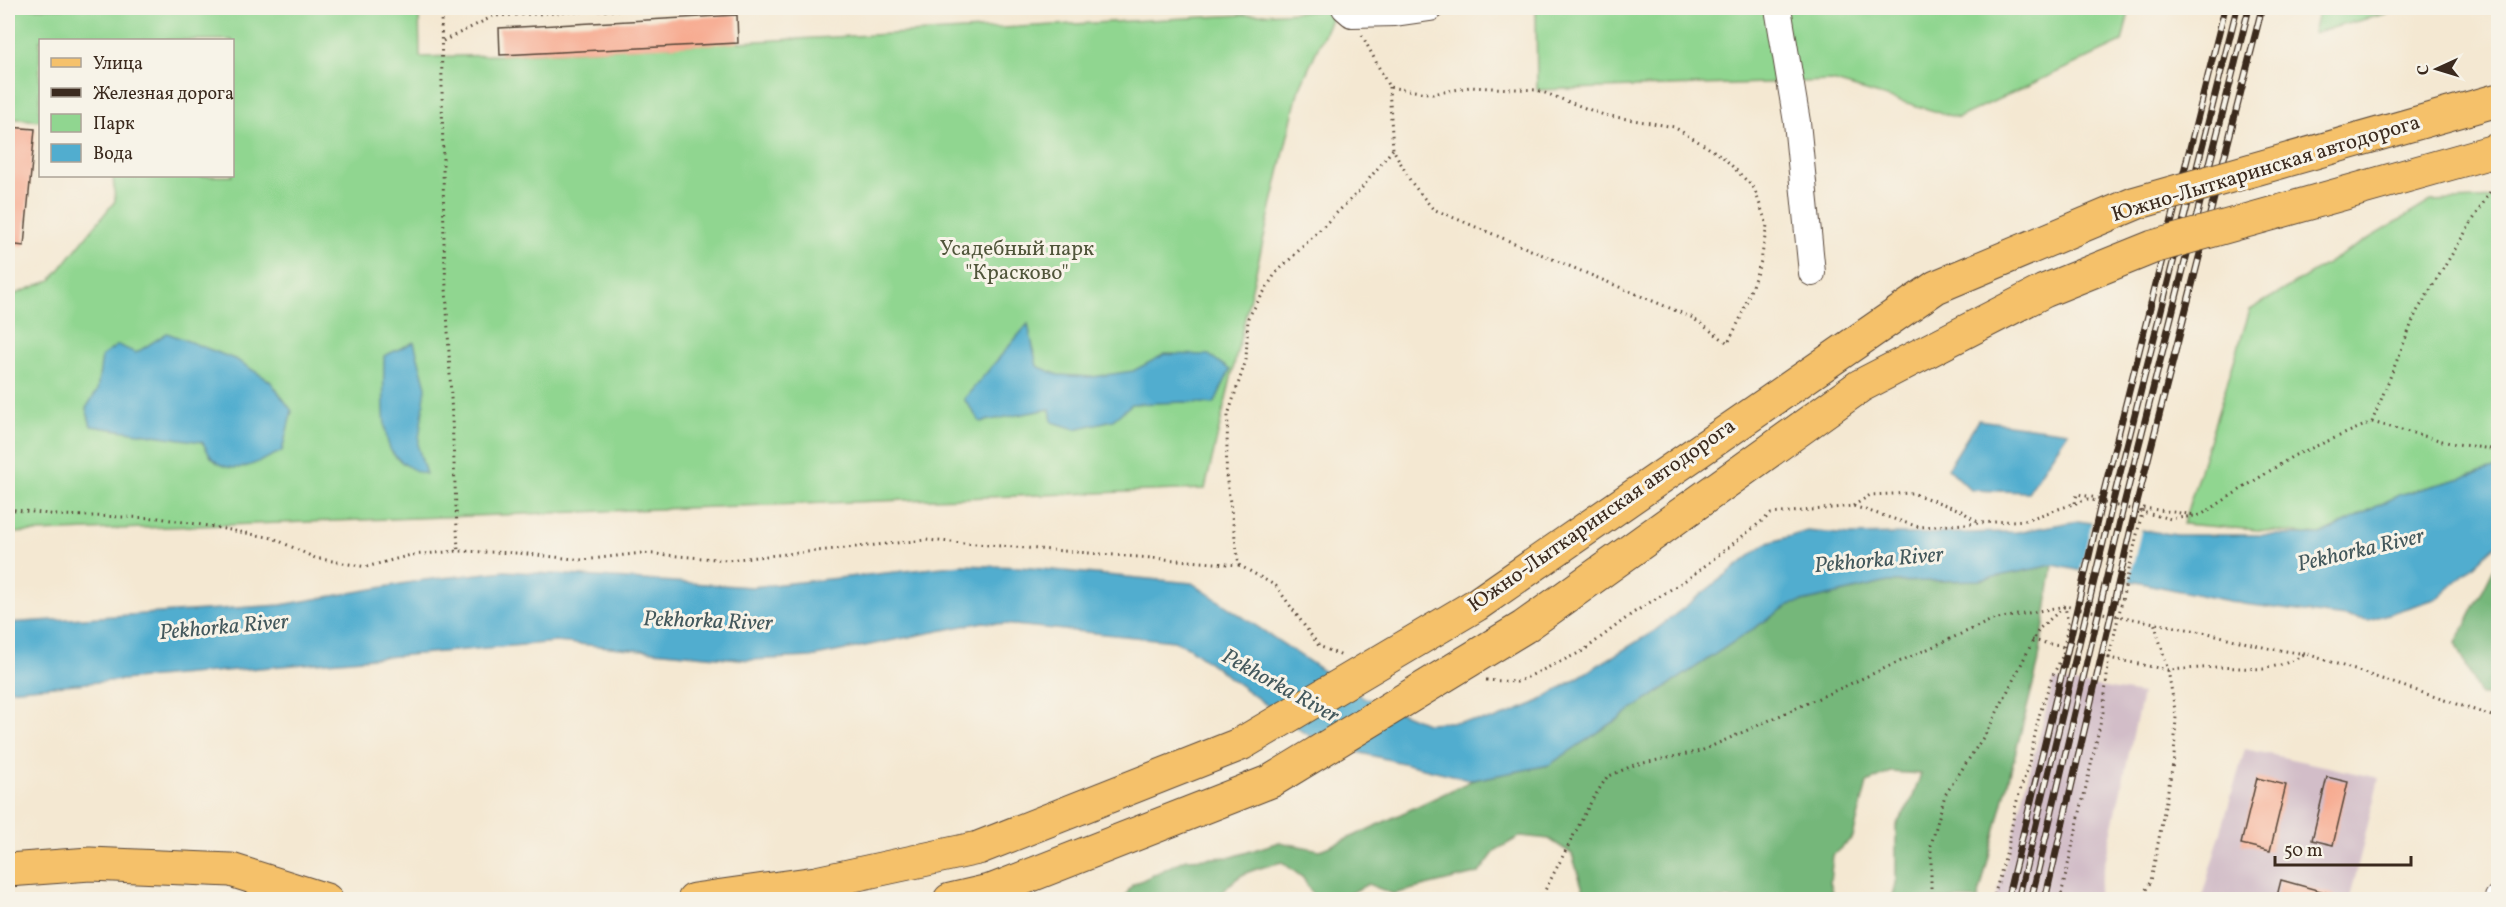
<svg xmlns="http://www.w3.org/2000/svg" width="2506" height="907" font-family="Vollkorn,serif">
	<rect width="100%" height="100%" fill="#f7f3e8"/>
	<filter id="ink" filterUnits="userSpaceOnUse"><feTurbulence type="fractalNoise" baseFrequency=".0167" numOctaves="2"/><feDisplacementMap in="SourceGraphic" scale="12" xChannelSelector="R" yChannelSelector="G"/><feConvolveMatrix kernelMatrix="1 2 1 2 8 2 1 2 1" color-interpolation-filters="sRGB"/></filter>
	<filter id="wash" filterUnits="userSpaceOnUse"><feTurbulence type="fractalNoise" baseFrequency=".008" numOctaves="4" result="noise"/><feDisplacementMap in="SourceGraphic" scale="24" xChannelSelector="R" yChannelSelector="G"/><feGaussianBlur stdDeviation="1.35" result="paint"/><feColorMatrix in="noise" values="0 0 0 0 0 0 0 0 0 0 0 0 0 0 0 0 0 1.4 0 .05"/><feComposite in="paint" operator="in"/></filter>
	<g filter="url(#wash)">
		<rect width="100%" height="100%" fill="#f4e8d2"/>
		<path fill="#d2bdc8" d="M2054,680l88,14 -45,205h-101z
			M2245,749l134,29 -29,121 -149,1z"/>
		<path fill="#90d690" stroke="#668057" stroke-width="1.5" d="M8,8h411l1,49 80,-2 835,-45 -37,82 -93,397 -1197,44v-236l43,-17 64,-79 -2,-25h119v-136h-192v81l-32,-3z
			M1536,8h594l-8,34 -164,76 -126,-37 -295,9z
			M2319,8h88l-94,25z
			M2498,198v270l-99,27 -78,40 -138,-11 67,-214 181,-109z"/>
		<path fill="#74b77a" stroke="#58704c" stroke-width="1.5" d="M2498,560v135h-18l-24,-52z
			M2053,565l-15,100 -60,234h-86l4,-15v-59l15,-23 10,-28 -30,-2 -24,11 -14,54 -20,18 -3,27 5,17h-249l-14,-45 -23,-15 -28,-3 -25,14 -17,23 -86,21 -25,-10 -25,13 -28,2 -12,-21 -21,-16c-31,8 -46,10 -64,37l-95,1 9,-15 54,-26 46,-2 47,-15 41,8 34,-14 119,-56 76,-15 240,-160 99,-23 91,-2z"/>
		<path fill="#51adcf" stroke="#466c76" stroke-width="1.5" d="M1028,324l9,42 21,9 34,2 41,-6 32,-17 44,1 21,15 -16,34 -29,-2 -53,2 -19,16 -38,9 -23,-7 -2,-13 -70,13 -16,-23z
			M167,333l70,27 33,21 22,30 -10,40c-20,9 -50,29 -70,7 -4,-4 -6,-11 -10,-16l-111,-16 -5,-18 11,-17 5,-35 16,-11 18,8z
			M414,342l12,45 -8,60 8,27c-12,-2 -28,-13 -35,-23 -10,-19 -7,-73 -7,-95z
			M1978,420l90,12 -40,60 -57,-2 -23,-22z
			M2498,468v75l-60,55 -69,22 -125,-16 -191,-39 -74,15 -91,2 -99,23 -240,160 -76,15 -145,-35 -25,-13 -115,-85 -14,-6 -191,-19 -172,35 -61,3 -194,-18 -548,48v-67l273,-18 143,-25 81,-9 247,16 210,-22 58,2 172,16 169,113 65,27 68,-3 42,-17 117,-71 112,-88 42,-13 43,4 167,-3 61,-11 98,14h145l78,-40z"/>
		<path fill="#f4e8d2" d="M2092,520l50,7 -13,56 -49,-10z"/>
		<g id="blocks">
			<path fill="#f7ab91" d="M737,15l1,28 -238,12 -1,-27z
				M8,127l27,2 -11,117 -16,-2z
				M2327,777l21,5 -15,63 -21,-5z
				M2257,778l29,7 -16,66 -29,-7z
				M2281,880l54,15 -1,5h-58z"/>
		</g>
	</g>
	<g filter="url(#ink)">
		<use href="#blocks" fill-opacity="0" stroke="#574639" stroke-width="1.5"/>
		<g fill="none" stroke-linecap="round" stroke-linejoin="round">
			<g stroke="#574639" stroke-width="28">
				<path id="minor" d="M1345,8l7,6 43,-1 35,-5
					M1778,8l19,114 15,151
					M2498,900v-2"/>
			</g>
			<g stroke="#574639" stroke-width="35">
				<path id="major" d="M8,870l82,-6 141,6 95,30
					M694,900l122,-17 162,-35
					M950,900l43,-10"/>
			</g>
			<path stroke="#574639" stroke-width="3" stroke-dasharray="1.5 4.5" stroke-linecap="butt" d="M441,8l3,235 14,308
				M1362,35l27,52 44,7 37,-7 67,3 67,25 70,12 48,29 32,32 13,37 -6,36 -20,56 -13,26 -37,-26 -258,-108 -22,-27 -18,-33 -4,-62
				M443,41l51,-25 160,-8
				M2372,422l78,21 48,7
				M2075,503l2,-9 25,5
				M1853,506l17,-11 42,-2 48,17 19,13
				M2143,508l53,7
				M8,509l49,6 102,3 49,8 65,12 42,20 51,9 45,-12 47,-4 60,2 65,7 59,-7 85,7 199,-20 313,25 -13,-90 2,-60 18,-55 2,-42 27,-44 86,-85 32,-40
				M1239,565l37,21 43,60 23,10
				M2032,640l36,8
				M1486,680l31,2 66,-31 50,-38 56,-35 82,-64 82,-8 66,21 107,-7 62,-21 83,20 30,-4 92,-59 79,-34 44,-109 82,-134
				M1540,900l51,-98 16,-25 27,-12 67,-14 291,-131 73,-14 3,17 -5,32 -11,22 -13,39 -10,47 -13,41 -8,43 -15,53
				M1931,900v-55l14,-50 43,-65 51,-101 26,-23 143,27 59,15 38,6
				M2060,900l43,-188 6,-54 59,12 49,-3 46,2 21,-5 23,-10 191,64
				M2140,900l11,-19 23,-123 2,-42 -8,-46 -14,-48"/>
			<use href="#minor" stroke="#fff" stroke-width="26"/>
			<use href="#major" stroke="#f5c16b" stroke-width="33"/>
			<g stroke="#3b2a1e" stroke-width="7">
				<path id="rail" d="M2007,900l61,-252 34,-149 123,-491
					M2018,900l95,-399 124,-493
					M2031,900l93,-396 125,-496
					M2045,900l91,-393 126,-499"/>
			</g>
			<use href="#rail" stroke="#f7f3e8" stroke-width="4.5" stroke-dasharray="14" stroke-linecap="butt"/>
			<g stroke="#574639" stroke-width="35" stroke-linecap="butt">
				<path id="major-bridge" d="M978,848l263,-104 235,-139 460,-318 200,-84 362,-103
					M993,890l278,-109 253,-154 336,-241 184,-95 109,-44 345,-97"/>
			</g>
			<path stroke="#574639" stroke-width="3" stroke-dasharray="1.5 4.5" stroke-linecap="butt" d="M2109,658l34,-150"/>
			<use href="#major-bridge" stroke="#f5c16b" stroke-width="33"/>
		</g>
	</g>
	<g text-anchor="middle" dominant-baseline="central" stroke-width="6" stroke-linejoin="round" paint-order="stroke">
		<g font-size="21" fill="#3b2a1e" stroke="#f7f3e8">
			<text transform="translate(2266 169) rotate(-17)">Южно-Лыткаринская автодорога</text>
			<text transform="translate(1602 516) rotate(-35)">Южно-Лыткаринская автодорога</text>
		</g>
		<g font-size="21" fill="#50553a" stroke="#f7f3e8">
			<text x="1017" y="249">Усадебный парк<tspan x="1017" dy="24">"Красково"</tspan></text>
		</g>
		<g font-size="22" font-style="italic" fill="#43585c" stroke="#f7f3e8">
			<text transform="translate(2361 551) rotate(-13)">Pekhorka River</text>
			<text transform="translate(1879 561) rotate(-5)">Pekhorka River</text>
			<text transform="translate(708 622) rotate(2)">Pekhorka River</text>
			<text transform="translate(224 628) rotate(-5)">Pekhorka River</text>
			<text transform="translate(1280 687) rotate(29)">Pekhorka River</text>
		</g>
	</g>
	<rect width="2506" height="907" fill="none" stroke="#f7f3e8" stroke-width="30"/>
	<rect x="39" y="39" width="195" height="138" fill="#f7f3e8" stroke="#aca397" stroke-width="1.5"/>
	<rect x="51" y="58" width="30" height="9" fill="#f5c16b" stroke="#aca397" stroke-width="1.5"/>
	<text x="93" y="69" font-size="18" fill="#3b2a1e">Улица</text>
	<rect x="51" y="88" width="30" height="9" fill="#3b2a1e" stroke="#aca397" stroke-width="1.5"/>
	<text x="93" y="99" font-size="18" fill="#3b2a1e">Железная дорога</text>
	<rect x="51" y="114" width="30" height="18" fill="#90d690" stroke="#aca397" stroke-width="1.5"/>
	<text x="93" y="129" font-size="18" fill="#3b2a1e">Парк</text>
	<rect x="51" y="144" width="30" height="18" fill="#51adcf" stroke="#aca397" stroke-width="1.5"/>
	<text x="93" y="159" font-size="18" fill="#3b2a1e">Вода</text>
	<g transform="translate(2437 69) rotate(266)" stroke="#f7f3e8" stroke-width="4.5" paint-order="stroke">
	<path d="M0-4.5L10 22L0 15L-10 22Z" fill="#3b2a1e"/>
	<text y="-9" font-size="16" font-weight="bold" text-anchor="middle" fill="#3b2a1e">С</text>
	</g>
	<path d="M2275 856v9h136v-9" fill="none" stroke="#3b2a1e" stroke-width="3"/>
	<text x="2284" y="856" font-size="18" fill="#3b2a1e" stroke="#f7f3e8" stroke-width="4.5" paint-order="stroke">50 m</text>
</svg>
